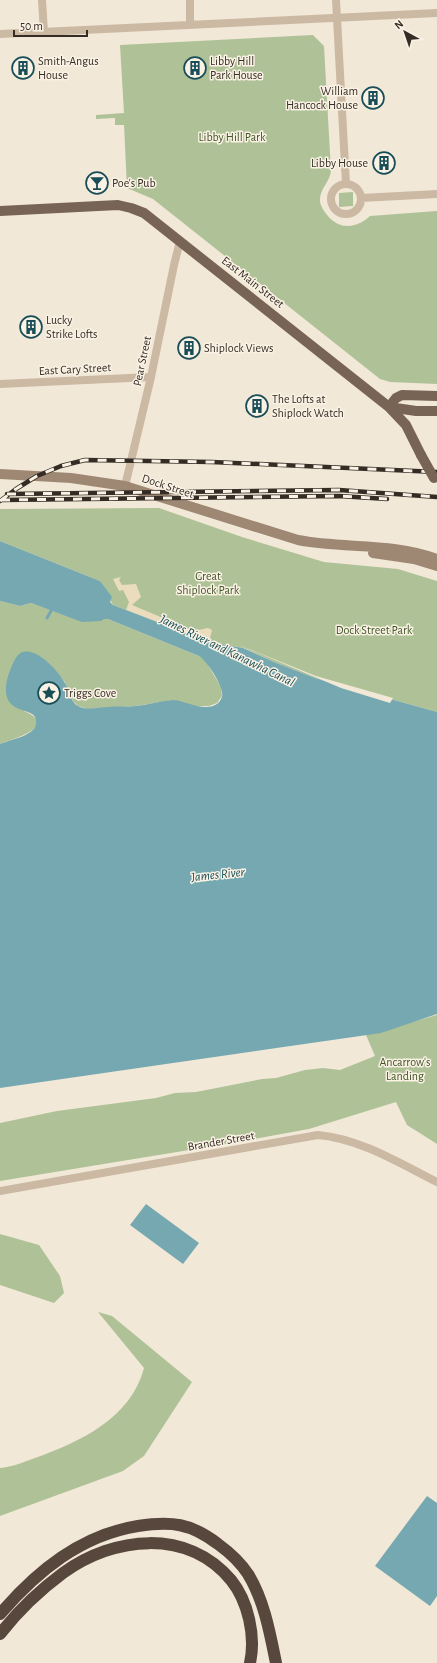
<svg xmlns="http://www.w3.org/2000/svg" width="437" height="1663" font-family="'Alegreya Sans',sans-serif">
	<rect width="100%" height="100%" fill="#f2e8d7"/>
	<path fill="#afc297" d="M313,35l11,11 7,125c-1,11 -12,18 -11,31 1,5 4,9 7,13 13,16 30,13 43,1l67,-5v173l-47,-2 -10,-3 -227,-180 -26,-11 -3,-63h-9v-7l-19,1v-4l28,-2 -4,-68z
		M353,192v14l-14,1v-14z
		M159,508l83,29 82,25 74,7 39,12v131l-122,-34 -41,-16 -30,-14 -35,-6 -96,-37 -13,-24 -100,-40v-32z
		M0,601l20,5 11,-3 30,11 47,5 91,37 6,4 16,27 1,9 -5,7 -8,3h-18l-18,-6 -37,6 -48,3 -10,-3 -5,-5 -8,-19 -24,-25 -17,54c36,15 -10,28 -24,33z
		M437,1015v129l-30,-19 -11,-23 -87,27 -71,13 -238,39v-58l57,-12 99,-13 19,-5 21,-1 66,-13 14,-1 29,-8 18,-2 17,2 35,-14 -9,-21z
		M0,1234l39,11 21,31 4,17 -10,10 -54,-18z
		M98,1312l14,4 80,66 -48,74 -21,15 -123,45v-48c12,-1 24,-6 35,-10 45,-16 96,-40 109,-90z"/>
	<path fill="#ebdcbd" d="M121,577l-2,3 3,5 14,-1 5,13 -9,8 62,26 14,-3 4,2 -3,12 -83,-32 3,-8 -6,-12 -4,1 -6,-12z"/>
	<path fill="#75a8b1" d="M0,541l100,40 12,16 -2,5 3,3 96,37 34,6 31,14 41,16 122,34v302l-56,19 -381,55v-344c10,-4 38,-9 36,-22 0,-4 -1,-6 -4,-8 -5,-3 -12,-4 -17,-7 -14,-8 -9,-27 -4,-39 2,-5 6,-15 12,-16 15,-4 36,20 42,31 5,7 5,19 13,23 9,5 21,1 30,1 9,-1 19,0 28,-1 12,-1 24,-5 36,-6 11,-1 42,18 50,-3 3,-9 -15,-36 -23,-41l-91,-37h-4l-3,2 -19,1 -51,-19 -11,3 -20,-5z
		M146,1204l53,39 -16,21 -53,-39z
		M427,1496l10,7v93l-7,10 -55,-40z"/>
	<path fill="#f2e8d7" d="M239,645l77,31 77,22 -3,5 -49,-15z"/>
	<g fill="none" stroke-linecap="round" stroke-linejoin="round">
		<path stroke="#75a8b1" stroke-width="3" d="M47,618l4,-7"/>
		<path stroke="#cbb9a3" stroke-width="8" d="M42,0l2,32
			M190,0v25
			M336,0l10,184
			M0,34l437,-21
			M331 199a15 15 0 1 1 30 0a15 15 0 1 1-30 0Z
			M361,198l76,-4
			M0,384l151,-7
			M125,486l26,-109 23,-112 6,-24
			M0,1191l318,-56c43,4 81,28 119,47"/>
		<path stroke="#9e8874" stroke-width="10" d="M0,474l71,4 54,8 173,54c46,9 94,2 139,19
			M373,553l41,6 23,7"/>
		<path stroke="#786455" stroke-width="10" d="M0,211l118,-6 13,3 13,5 245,194 17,18 15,30
			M389,407l7,-9 6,-3 35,1
			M389,407l27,4h21"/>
		<path stroke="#57473c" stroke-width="12" d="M0,1614c37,-43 81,-79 138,-88 33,-5 53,-3 80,18 11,8 22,18 30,30 16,26 22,59 28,89
			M0,1634c18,-23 40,-44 63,-61 51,-37 124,-45 168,7 17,21 25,56 19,83"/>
		<g stroke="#352c25" stroke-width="4.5">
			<path id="rail" d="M7,494l332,-4 98,7
				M1,500l338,-4 48,3
				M0,501l16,-12 21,-13 24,-10 24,-6 127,2 225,10"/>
		</g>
		<use href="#rail" stroke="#faf2e4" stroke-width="3" stroke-dasharray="9" stroke-linecap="butt"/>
		<path stroke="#786455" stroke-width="10" d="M421,455l13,23"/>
	</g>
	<defs>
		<g id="building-ring" transform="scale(1.15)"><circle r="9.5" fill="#faf2e4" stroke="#194e59" stroke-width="1.5"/><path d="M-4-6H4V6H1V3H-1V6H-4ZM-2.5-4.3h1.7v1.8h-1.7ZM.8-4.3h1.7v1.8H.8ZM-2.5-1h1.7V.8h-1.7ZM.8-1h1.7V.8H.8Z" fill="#194e59"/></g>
		<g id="bar-ring" transform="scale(1.15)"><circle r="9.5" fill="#faf2e4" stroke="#194e59" stroke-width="1.5"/><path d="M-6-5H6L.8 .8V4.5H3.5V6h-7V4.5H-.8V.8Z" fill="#194e59"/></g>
		<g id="sight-ring" transform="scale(1.15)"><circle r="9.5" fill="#faf2e4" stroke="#194e59" stroke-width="1.5"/><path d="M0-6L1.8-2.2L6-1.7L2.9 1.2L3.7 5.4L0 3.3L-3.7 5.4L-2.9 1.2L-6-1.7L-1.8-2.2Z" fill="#194e59"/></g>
	</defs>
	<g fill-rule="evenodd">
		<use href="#building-ring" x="23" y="68"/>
		<use href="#building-ring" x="195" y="68"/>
		<use href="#building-ring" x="373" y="98"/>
		<use href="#building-ring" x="384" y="163"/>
		<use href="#bar-ring" x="97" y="183"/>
		<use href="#building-ring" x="31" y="327"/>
		<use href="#building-ring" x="189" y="348"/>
		<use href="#building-ring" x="257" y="406"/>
		<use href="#sight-ring" x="49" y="693"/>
	</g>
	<g text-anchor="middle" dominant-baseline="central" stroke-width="3" stroke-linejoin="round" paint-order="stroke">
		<g font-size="12" fill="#352c25" stroke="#faf2e4" text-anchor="start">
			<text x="38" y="61">Smith-Angus<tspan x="38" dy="14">House</tspan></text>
			<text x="210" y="61">Libby Hill<tspan x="210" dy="14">Park House</tspan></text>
			<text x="358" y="91" text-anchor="end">William<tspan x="358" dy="14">Hancock House</tspan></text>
			<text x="368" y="163" text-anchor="end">Libby House</text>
			<text x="112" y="183">Poe's Pub</text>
			<text x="46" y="320">Lucky<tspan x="46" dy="14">Strike Lofts</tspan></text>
			<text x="204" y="348">Shiplock Views</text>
			<text x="272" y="399">The Lofts at<tspan x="272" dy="14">Shiplock Watch</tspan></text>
			<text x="64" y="693">Triggs Cove</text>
		</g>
		<g font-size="12" fill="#405528" stroke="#faf2e4">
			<text x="232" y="137">Libby Hill Park</text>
			<text x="208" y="576">Great<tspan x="208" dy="14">Shiplock Park</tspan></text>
			<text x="374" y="630">Dock Street Park</text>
			<text x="405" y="1062">Ancarrow's<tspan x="405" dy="14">Landing</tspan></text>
		</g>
		<g font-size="12" fill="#352c25" stroke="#faf2e4">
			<text transform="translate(253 282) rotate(38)">East Main Street</text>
			<text transform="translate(142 361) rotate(-78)">Pear Street</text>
			<text transform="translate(75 369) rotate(-3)">East Cary Street</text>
			<text transform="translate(168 486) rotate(18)">Dock Street</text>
			<text transform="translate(221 1141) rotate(-10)">Brander Street</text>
		</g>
		<g font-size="13" font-style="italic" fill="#194e59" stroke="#faf2e4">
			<text transform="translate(227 651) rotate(26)">James River and Kanawha Canal</text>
			<text transform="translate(218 875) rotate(-6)">James River</text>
		</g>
	</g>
	<g transform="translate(405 32) rotate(320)" stroke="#faf2e4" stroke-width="3" paint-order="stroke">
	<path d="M0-3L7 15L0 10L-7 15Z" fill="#352c25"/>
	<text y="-6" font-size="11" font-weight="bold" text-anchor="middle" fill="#352c25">N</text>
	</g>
	<path d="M14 30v6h73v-6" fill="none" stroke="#352c25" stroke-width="2"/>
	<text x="20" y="30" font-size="12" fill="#352c25" stroke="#faf2e4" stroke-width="3" paint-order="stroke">50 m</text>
</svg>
